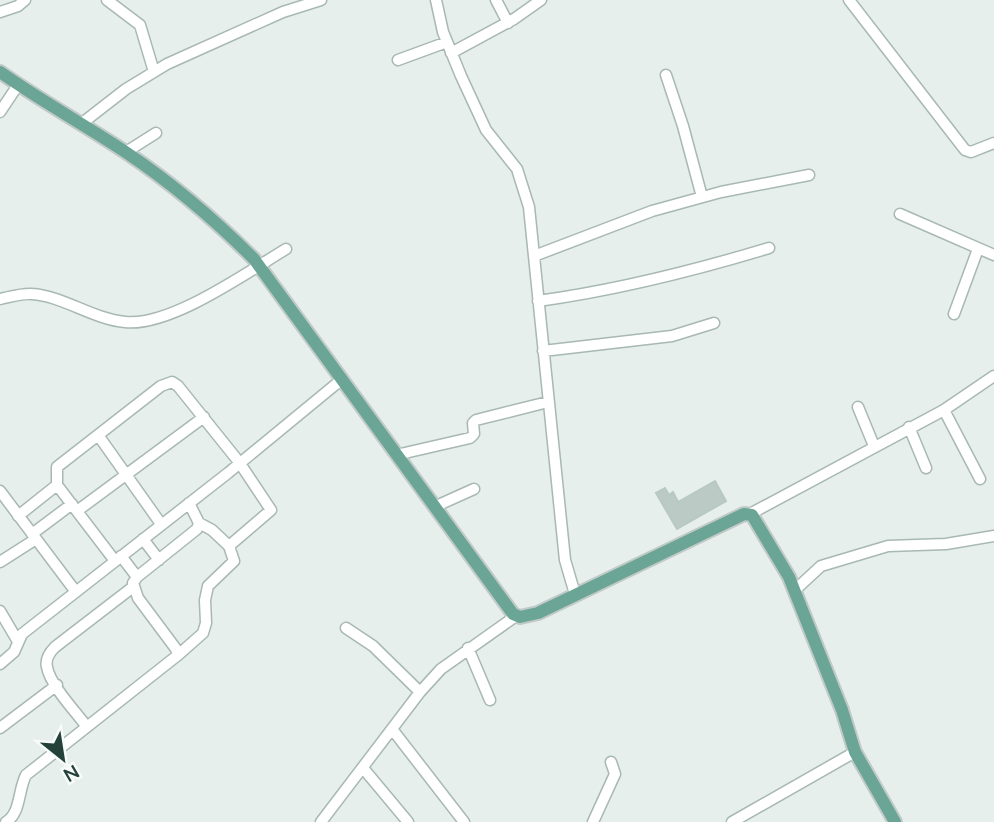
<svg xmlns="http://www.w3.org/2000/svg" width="994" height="822" font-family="Mulish,sans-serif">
	<rect width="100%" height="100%" fill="#e6efeb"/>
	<path fill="#bbcac4" stroke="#b8c9c2" stroke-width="2" d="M715,481l11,20 -49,28 -21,-36 9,-5 4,7 4,-3 5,10z"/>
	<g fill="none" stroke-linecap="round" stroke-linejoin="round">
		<g stroke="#a8b8b2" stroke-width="13">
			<path id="minor" d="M107,0l33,25 14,47
				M436,0l7,32 18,44 25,54 31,39 12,38 36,353 10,34
				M496,0l12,23
				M849,0l116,150 6,2 23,-9
				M0,12l18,-6 7,-6
				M451,53l63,-34 27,-19
				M398,60l49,-18
				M666,75l17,51 19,71
				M0,112l18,-27
				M81,124l45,-35 41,-25 116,-52 38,-12
				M126,152l30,-19
				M900,214l94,41
				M534,256l118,-45 69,-19 88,-17
				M0,299c10,-2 22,-6 32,-5 31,2 61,25 93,28 45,5 121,-49 161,-73
				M538,301c80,-11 155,-30 231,-53
				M954,314l24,-65
				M543,351l129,-15 42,-13
				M858,407l16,39
				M944,410l36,69
				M909,427l17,41
				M98,435l63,89
				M396,455l74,-17 4,-4 -1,-11 3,-3 72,-18
				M57,485l58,76
				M0,491l76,101
				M434,507l40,-18
				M77,511l127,-94
				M750,514l194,-104 50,-34
				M18,516l39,-31v-18l104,-81 11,-4 6,4 61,76 32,48 -42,36 5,15 -26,25 -3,14 1,23 -3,10 -26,23
				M199,523l13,7 17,16
				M32,534l40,-30
				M143,539l16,21
				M121,556l16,21
				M0,562l36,-23
				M794,591l27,-25 67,-20 58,-2 48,-8
				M0,611l17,29
				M346,628l27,18 47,46
				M468,648l22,52
				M0,664l14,-12 8,-18 206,-161 113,-93
				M87,727c-11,-15 -37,-42 -40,-60 -2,-8 3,-15 8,-20l78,-60
				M0,728l57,-43
				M392,729l72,93
				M363,768l45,54
				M6,822c15,-9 12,-32 20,-47l152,-120 -2,-6 -38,-51 -5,-15 4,-6 60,-48 2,-6 -10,-20
				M321,822l99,-130 21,-23 75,-53
				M593,822l22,-48 -4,-12
				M732,822l123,-70"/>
		</g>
		<g stroke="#c2cac8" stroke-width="16">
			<path id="major" d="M0,72c41,29 85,53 127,81 46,31 87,66 127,106l259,355 7,3 18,-4 206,-99 8,1 37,62 53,133 13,42 40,70"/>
		</g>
		<use href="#minor" stroke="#fff" stroke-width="10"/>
		<use href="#major" stroke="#6aa596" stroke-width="12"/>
	</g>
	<g transform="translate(63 759) rotate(150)" stroke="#f7fbf9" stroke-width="5" paint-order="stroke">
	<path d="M0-5L12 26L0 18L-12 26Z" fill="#24423a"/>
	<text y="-10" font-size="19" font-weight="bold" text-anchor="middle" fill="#24423a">N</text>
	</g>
</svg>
